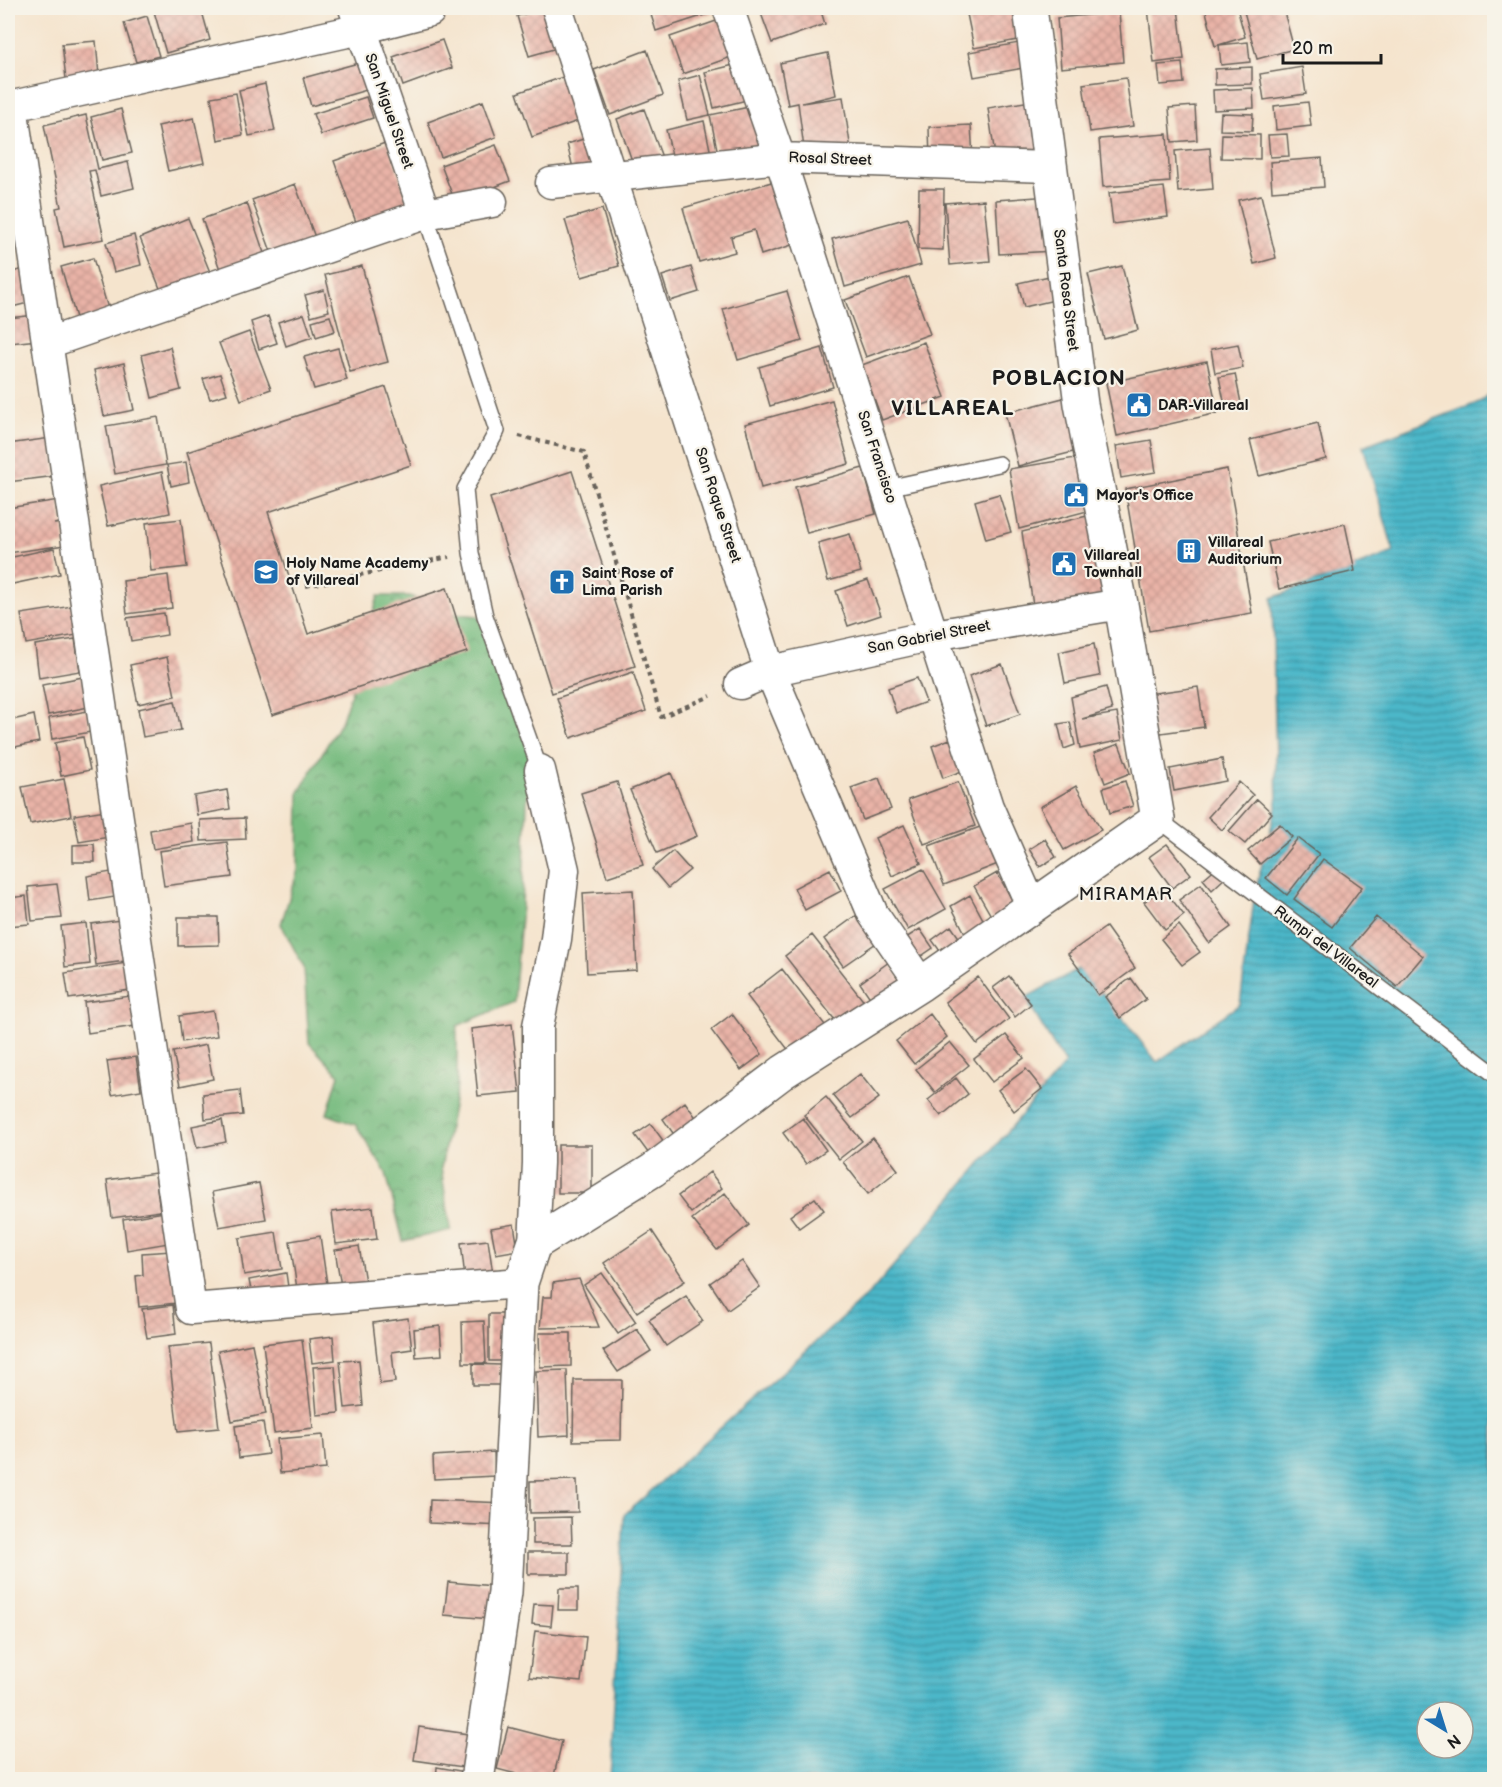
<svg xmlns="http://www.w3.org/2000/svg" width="1502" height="1787" font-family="'Balsamiq Sans',sans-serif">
	<defs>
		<pattern id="forest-crowns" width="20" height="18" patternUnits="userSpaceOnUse" patternTransform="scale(1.5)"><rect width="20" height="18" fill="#78bc80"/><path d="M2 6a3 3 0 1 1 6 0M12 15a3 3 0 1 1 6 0" fill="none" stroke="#629868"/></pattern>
		<pattern id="water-rules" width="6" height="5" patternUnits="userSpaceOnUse" patternTransform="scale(1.5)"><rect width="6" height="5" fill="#4cb7c9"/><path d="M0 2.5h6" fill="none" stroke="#3e94a2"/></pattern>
		<pattern id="building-cross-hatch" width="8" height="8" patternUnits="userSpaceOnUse" patternTransform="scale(1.5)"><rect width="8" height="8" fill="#e9b3a7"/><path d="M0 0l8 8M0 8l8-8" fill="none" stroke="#c7998f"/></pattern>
	</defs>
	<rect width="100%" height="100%" fill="#f7f3e8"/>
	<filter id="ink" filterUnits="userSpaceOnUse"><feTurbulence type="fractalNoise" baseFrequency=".0167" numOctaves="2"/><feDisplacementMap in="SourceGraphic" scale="12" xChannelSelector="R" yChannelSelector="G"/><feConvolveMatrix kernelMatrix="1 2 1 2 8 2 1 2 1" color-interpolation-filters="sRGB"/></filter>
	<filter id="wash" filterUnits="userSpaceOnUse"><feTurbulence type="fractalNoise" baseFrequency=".008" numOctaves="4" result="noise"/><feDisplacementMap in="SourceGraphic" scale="24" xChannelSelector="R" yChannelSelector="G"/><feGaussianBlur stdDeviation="1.35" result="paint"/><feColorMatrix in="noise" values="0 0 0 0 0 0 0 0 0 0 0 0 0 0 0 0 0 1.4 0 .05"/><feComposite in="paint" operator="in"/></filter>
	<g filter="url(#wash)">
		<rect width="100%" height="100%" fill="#f5e4cd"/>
		<path fill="url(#forest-crowns)" stroke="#4a6c4e" stroke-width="1.5" d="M378,596h32l37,17 31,3 52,127 -8,162 -8,97 -57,24v60l-16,82 10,62 -48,11 -17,-68 -30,-48 -29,-11 12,-39 -30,-32 -5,-75 -23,-44 17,-54 1,-78 43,-72 16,-49z"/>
		<path fill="url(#water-rules)" stroke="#346a72" stroke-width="1.5" fill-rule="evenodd" d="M1494,390v1389l-884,1 14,-265 248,-224 193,-227 -40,-66 57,-31 75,95 83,-58 15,-112 22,-88 -5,-206 122,-46 -31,-106 114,-43zM1427,1712h36v36h-36z"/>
		<g id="blocks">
			<path fill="url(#building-cross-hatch)" d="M153,8h48l9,32 -44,13z
				M546,8l11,40 -28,8 -12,-40z
				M649,8h67l1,3 -61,20z
				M759,8h61l5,16 -53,19z
				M1000,8h23l6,30 -55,10 -7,-34z
				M1148,8h30l6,51 -30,4z
				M1205,8h32l8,29 -30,9z
				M1243,8h40l11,41 -37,10z
				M1119,12l4,50 -62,6 -4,-50z
				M147,16l12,40 -23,6 -12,-39z
				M725,18l12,37 -54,19 -13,-37z
				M442,40l10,28 -49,18 -10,-29z
				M96,41l3,35 -33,3 -4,-35z
				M1024,42l5,25 -55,10 -5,-25z
				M1248,42l2,20 -29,3 -2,-20z
				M647,50l16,45 -53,20 -16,-45z
				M828,53l8,42 -34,8 41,-6 8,53 -46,6 -7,-53 -10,2 -8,-42z
				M362,62l8,27 -59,17 -8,-28z
				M742,63l9,36 -37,9 -9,-36z
				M1182,63l2,20 -24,2 -2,-20z
				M1252,67v17l-37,1v-16z
				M1302,67l4,27 -42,6 -4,-26z
				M700,75l10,40 -23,5 -9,-39z
				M563,77l15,44 -46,16 -15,-44z
				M1126,78l7,48 -43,6 -7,-48z
				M265,84l10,47 -26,5 -10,-46z
				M1253,88l1,20 -40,2 -1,-20z
				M236,93l7,42 -25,5 -7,-43z
				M366,97l7,21 -52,17 -8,-21z
				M1037,100l8,55 -49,7 -8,-54z
				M483,101l13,36 -55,20 -13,-35z
				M1308,102l3,24 -35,4 -2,-24z
				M754,106l9,44 -44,9 -9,-44z
				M1195,106l2,34 -25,2 -3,-34z
				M121,109l11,44 -30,7 -11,-43z
				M644,109l19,51 -28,9 -18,-50z
				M1221,113l32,1 -1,17 -32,-1z
				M86,115l12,54 30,-7 6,26 -33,8 -6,-26 -6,1 15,68 -40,8 -8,-39 5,-1 -17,-82z
				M194,118l10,45 -36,8 -10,-45z
				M704,121l8,38 -37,9 -9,-38z
				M971,125l2,33 -43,3 -1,-34z
				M1167,134l3,48 -67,5 -4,-48z
				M1222,134l38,1v24l-39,-1z
				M1287,134l2,22 -19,1 -2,-22z
				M590,137l9,33 -24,6 -8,-32z
				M388,142l22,65 -53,18 -23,-64z
				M496,145l14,36 -55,21 -14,-37z
				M1210,148l3,41 -35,3 -3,-41z
				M1322,158l2,29 -52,4 -2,-29z
				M775,181l20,63 -34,11 -7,-25 -23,7 4,15 -36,10 -16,-54z
				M295,184l21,56 -43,17 -21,-57z
				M21,187l5,30 -18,4v-32z
				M1164,187l4,30 -55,7 -4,-31z
				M919,189h25l-1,61 -25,-1z
				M1261,195l15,63 -22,6 -16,-64z
				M1051,196l3,55 -55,3 -3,-54z
				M984,200l6,61 -40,4 -5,-62z
				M247,203l19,56 -44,16 -20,-56z
				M602,209l17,57 -37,11 -17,-57z
				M188,218l24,59 -49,19 -23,-58z
				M908,218l13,47 -76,22 -13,-48z
				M134,235l7,30 -27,7 -8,-29z
				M93,258l16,54 -32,9 -16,-54z
				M362,266l26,96 -38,10 -25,-97z
				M1122,266l16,64 -34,9 -16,-65z
				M691,267l8,25 -29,9 -8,-25z
				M28,268l8,33 -28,7v-35z
				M1054,275l5,24 -35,8 -6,-24z
				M909,277l21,57 -64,23 -21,-57z
				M324,290l5,21 -18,5 -6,-21z
				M787,291l15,50 -64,19 -15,-51z
				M304,314l8,23 -26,9 -8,-24z
				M36,315l2,25 -28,3 -2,-25z
				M268,316l9,27 -18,6 -8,-27z
				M330,316l5,15 -19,6 -4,-16z
				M249,332l22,57 -30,11 -22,-57z
				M924,342l21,55 -63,23 -20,-55z
				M1238,344l5,24 -28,5 -4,-24z
				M170,347l11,43 -29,8 -10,-43z
				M338,348l9,32 -33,9 -10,-32z
				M822,348l11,39 -63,19 -11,-39z
				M1207,361l11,52 -101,23 -11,-53z
				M124,363l10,47 -30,6 -10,-46z
				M220,374l7,20 -17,5 -7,-20z
				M1235,374l6,29 -16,3 -6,-29z
				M386,387l25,78 -143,47 40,122 139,-46 20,64 -195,63 -85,-263z
				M1067,397l14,53 -63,16 -13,-53z
				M832,400l17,64 -88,24 -16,-64z
				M158,417l8,48 -51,9 -9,-48z
				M1318,423l8,36 -67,17 -9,-36z
				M51,438l5,38 -48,6v-38z
				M1151,440l5,32 -35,6 -5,-32z
				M1081,457l10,53 -72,19 -10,-60z
				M186,462l3,20 -18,4 -4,-21z
				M863,468l13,46 -69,19 -12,-46z
				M1227,469l25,144 -103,18 -24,-142z
				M572,471l63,195 -83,27 -62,-195z
				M162,472l8,41 -62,13 -9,-40z
				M999,494l12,38 -25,7 -11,-38z
				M59,500l3,22 -8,2 9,-1 2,22 -57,8v-45z
				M1091,515l17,80 -74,17 -12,-80z
				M181,519l6,48 -36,4 -5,-48z
				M1345,524l10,47 -76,18 -11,-47z
				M850,534l11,38 -33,9 -10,-38z
				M54,548l6,26 -52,11v-27z
				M168,575l4,33 -45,6 -4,-33z
				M868,580l13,35 -33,11 -12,-35z
				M72,606l5,29 -51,9 -5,-30z
				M164,613l3,22 -36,6 -4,-23z
				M75,639l5,32 -41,7 -4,-33z
				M1094,644l6,32 -35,7 -6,-31z
				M167,657l8,39 -37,8 -8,-39z
				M1002,664l18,50 -34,12 -17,-50z
				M633,672l13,39 -75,27 -14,-40z
				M83,677l6,30 -41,8 -6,-30z
				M917,678l9,24 -30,11 -8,-25z
				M1106,687l6,23 -30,9 35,-6 5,27 -42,9 -9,-52z
				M1198,687l6,40 -50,7 -6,-40z
				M175,701l6,29 -38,7 -5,-28z
				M87,711l4,21 -39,7 -3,-21z
				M34,715l5,27 -29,6 -2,-27z
				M1070,722l5,23 -11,4 -6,-25z
				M83,737l7,33 -29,6 -6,-33z
				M950,739l12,32 -19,7 -11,-32z
				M1119,744l11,29 -25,10 -11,-30z
				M1222,759l4,22 -52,10 -4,-22z
				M671,773l26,63 -40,17 -27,-63z
				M879,778l12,31 -28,11 -12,-32z
				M64,779l7,37 -41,8 -8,-37z
				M1125,781l8,25 -23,7 -7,-25z
				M617,782l26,83 -36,12 -26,-84z
				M958,782l17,44 -51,18 -16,-44z
				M1239,782l14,13 -31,35 -14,-13z
				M1076,786l25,44 -37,20 -24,-43z
				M227,790l3,19 -33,6 -3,-19z
				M1257,799l15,14 -27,31 -16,-13z
				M105,810l5,27 -31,5 -5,-27z
				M245,818l1,21 -45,2 -1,-21z
				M191,823l3,19 -41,7 -3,-19z
				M988,824l15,38 -59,23 -15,-39z
				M1280,824l12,13 -32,27 -12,-13z
				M904,825l17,38 -29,13 -17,-38z
				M1298,838l21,16 -32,41 -21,-17z
				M1045,839l11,18 -16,10 -11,-18z
				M227,842l5,35 -68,9 -5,-35z
				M94,844l1,18h-22v-17z
				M1167,844l24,30 -19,14 -23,-31z
				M673,851l17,19 -22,18 -16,-19z
				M1323,859l39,28 -30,40 -38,-28z
				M1218,866l9,10 -15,14 -9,-11z
				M830,869l11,22 -36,19 -11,-22z
				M923,869l23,40 -38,21 -23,-41z
				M117,871l4,25 -31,5 -3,-25z
				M997,873l19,34 -23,12 -19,-33z
				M57,884l5,34 -30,3 -4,-34z
				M1201,884l30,43 -22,16 -30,-43z
				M1163,888l21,27 -19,15 -21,-28z
				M633,890l4,80 -50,3 -4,-80z
				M970,895l16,30 -20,10 -15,-29z
				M26,896l3,28 -21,2v-28z
				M857,915l19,28 -33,23 -19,-27z
				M178,917h40l1,28 -41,1z
				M1376,917l47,39 -26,31 -47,-39z
				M120,920l5,41 -29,4 -5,-41z
				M86,923l4,41 -25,3 -4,-41z
				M1179,925l21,27 -18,13 -21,-26z
				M951,926l16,23 -19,13 -16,-22z
				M1106,927l29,41 -37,27 -30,-41z
				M920,929l13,19 -19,13 -13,-20z
				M812,935l57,73 -27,21 -57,-73z
				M889,962l15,22 -29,21 -15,-22z
				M126,963l4,27 -61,9 -4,-26z
				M782,969l43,56 -35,27 -43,-56z
				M1009,976l22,28 -16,13 -22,-29z
				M978,977l31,42 -32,25 -32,-42z
				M1131,978l15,21 -26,19 -15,-21z
				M131,996l4,30 -47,7 -4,-31z
				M213,1011l4,25 -35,6 -3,-26z
				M732,1014l30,40 -21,16 -30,-40z
				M930,1014l17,23 -33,27 -18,-23z
				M512,1024l8,68 -42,4 -7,-67z
				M1006,1035l18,23 -32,24 -18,-23z
				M950,1042l19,23 -34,27 -19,-23z
				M206,1045l7,34 -33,7 -7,-34z
				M136,1057l5,33 -29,5 -5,-34z
				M1026,1069l16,20 -28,22 -16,-21z
				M860,1074l19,24 -27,20 -19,-23z
				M956,1078l12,16 -27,22 -13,-16z
				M240,1090l3,25 -38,4 -2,-25z
				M826,1097l36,44 -23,18 -35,-44z
				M685,1102l12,17 -22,17 -12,-17z
				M803,1118l23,32 -20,14 -23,-31z
				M222,1120l4,22 -29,6 -5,-22z
				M651,1124l19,26 -16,11 -19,-26z
				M873,1138l25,32 -30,24 -25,-32z
				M558,1145h34v48h-34z
				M710,1172l12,16 -31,25 -13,-17z
				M155,1173l5,38 -48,7 -5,-38z
				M259,1183l7,36 -47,8 -7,-35z
				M725,1193l24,32 -32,25 -25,-31z
				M815,1198l9,12 -25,18 -9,-12z
				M373,1207l4,32 -41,5 -4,-32z
				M164,1212l5,31 -42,7 -4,-31z
				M514,1224l4,26 -22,4 -5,-26z
				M652,1231l33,50 -48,31 -33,-49z
				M276,1232l6,37 -38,6 -5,-37z
				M320,1236l7,48 -30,5 -7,-48z
				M488,1240l5,34 -28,4 -4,-35z
				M359,1246l7,42 -24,4 -7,-42z
				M172,1251l5,52 -38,4 -3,-31 7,-1 -1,-22z
				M742,1261l18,26 -32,23 -18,-27z
				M286,1273l3,21 -36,7 -4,-21z
				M602,1273l34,49 -18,12 -34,-49z
				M579,1279l20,48 -59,1 3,-31h9l1,-14z
				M686,1296l17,25 -37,25 -17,-26z
				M173,1305l3,29 -29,4 -5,-29z
				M489,1314h27v47h-27z
				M408,1318l4,31 -20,3 3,30 -15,2 -7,-61z
				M484,1321l2,42h-23l-1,-41z
				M440,1326l2,29 -26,2 -2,-28z
				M637,1329l14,22 -33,21 -15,-21z
				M539,1333h32v33l-31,1z
				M333,1336l2,24 -23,3 -3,-24z
				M302,1339l11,89 -39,5 -11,-89z
				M209,1343l10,85 -41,4 -10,-85z
				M252,1344l14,70 -34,7 -14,-70z
				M359,1360l4,46 -18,2 -5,-47z
				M473,1364l27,1 -1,20h-26z
				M335,1366l4,47 -22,2 -4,-48z
				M567,1370l2,65 -31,2 -2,-66z
				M574,1380h48l-1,60 -48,1z
				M263,1422l5,32 -29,4 -4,-32z
				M323,1435l3,34 -46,4 -3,-34z
				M494,1452l1,24 -61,3 -1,-23z
				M577,1480l1,32 -48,1v-32z
				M430,1500l76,3 -1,23 -76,-3z
				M571,1517l1,27h-39v-26z
				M528,1552h41v22h-41z
				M448,1582l46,4 -3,33 -47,-4z
				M559,1588h19v22h-20z
				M534,1604l19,1 -2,21 -19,-2z
				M535,1631l51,6 -5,45 -52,-5z
				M419,1727l56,8 -5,33 -56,-8z
				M508,1727l54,14 -9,39h-14l-42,-11z
				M437,1767l35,6 -1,7h-35z"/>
		</g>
	</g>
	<g filter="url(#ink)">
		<use href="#blocks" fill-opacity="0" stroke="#68625a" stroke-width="1.5"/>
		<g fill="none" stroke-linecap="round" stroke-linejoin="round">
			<g stroke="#68625a" stroke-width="18">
				<path id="service" d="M425,214l72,217 -32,58 6,64 14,63 55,154
					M887,488l112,-24
					M1158,819l336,255"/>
			</g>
			<g stroke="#68625a" stroke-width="33">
				<path id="minor" d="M354,8l71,206
					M557,8l213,663 103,243 48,70
					M728,8l52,150 208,649 43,98
					M12,106l179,1203 330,-26
					M8,107l353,-78 69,-18
					M551,183l229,-25 270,9
					M48,343l377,-129 67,-12
					M740,684l30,-13 164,-36 187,-31
					M534,1244l4,-81v-137l18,-87 8,-69 -24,-100"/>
			</g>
			<g stroke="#68625a" stroke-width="36">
				<path id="tertiary" d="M477,1780l28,-188 16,-309 13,-39 119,-74 130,-98 138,-88 237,-165 -37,-215 -40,-200 -51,-396"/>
			</g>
			<path stroke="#68625a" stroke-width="4" stroke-dasharray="4.5 4.5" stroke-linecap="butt" d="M519,436l65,16 77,265 50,-21
				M306,586l143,-29"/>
			<use href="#service" stroke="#fff" stroke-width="15"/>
			<use href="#minor" stroke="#fff" stroke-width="30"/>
			<use href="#tertiary" stroke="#fff" stroke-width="33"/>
		</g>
	</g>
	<defs>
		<g id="civic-square" transform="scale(1.35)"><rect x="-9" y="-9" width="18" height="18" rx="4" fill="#1f6fb2" stroke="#f7f3e8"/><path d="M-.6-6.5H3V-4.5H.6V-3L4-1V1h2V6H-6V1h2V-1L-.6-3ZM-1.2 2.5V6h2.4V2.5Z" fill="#fff"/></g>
		<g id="building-square" transform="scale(1.35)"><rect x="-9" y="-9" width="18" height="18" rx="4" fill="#1f6fb2" stroke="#f7f3e8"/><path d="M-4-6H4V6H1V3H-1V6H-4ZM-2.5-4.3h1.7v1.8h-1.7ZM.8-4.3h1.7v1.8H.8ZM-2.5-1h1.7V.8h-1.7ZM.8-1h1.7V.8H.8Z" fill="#fff"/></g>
		<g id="school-square" transform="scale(1.35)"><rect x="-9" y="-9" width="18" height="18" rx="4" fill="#1f6fb2" stroke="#f7f3e8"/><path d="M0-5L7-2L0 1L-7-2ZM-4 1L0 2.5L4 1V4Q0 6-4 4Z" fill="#fff"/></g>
		<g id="church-square" transform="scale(1.35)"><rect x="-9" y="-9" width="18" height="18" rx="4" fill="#1f6fb2" stroke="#f7f3e8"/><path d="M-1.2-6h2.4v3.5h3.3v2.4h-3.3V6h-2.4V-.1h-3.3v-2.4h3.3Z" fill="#fff"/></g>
	</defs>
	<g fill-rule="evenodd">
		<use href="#civic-square" x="1139" y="405"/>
		<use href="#civic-square" x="1076" y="495"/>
		<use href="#building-square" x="1189" y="551"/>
		<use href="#civic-square" x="1064" y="564"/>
		<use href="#school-square" x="266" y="572"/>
		<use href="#church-square" x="562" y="582"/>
	</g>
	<g text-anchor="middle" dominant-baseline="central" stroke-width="4.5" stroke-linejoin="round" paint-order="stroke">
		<g font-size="15" fill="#1c1c1c" stroke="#f7f3e8">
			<text transform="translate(389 111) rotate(71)">San Miguel Street</text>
			<text transform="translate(830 159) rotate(2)">Rosal Street</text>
			<text transform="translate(1066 290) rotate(83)">Santa Rosa Street</text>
			<text transform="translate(877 457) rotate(72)">San Francisco</text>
			<text transform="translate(718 505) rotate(72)">San Roque Street</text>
			<text transform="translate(929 637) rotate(-11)">San Gabriel Street</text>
			<text transform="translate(1326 947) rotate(37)">Rumpi del Villareal</text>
		</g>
		<g font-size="15" font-weight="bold" fill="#1c1c1c" stroke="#f7f3e8" text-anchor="start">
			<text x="1158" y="405">DAR-Villareal</text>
			<text x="1096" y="495">Mayor's Office</text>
			<text x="1208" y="542">Villareal<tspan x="1208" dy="17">Auditorium</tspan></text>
			<text x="1084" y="555">Villareal<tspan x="1084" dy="17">Townhall</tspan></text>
			<text x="286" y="563">Holy Name Academy<tspan x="286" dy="17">of Villareal</tspan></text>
			<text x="582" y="573">Saint Rose of<tspan x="582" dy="17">Lima Parish</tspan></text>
		</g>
		<g font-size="18" letter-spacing="1.5" fill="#1c1c1c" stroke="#f7f3e8">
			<text x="1126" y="894">MIRAMAR</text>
		</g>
		<g font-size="21" font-weight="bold" letter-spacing="1.5" fill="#1c1c1c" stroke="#f7f3e8">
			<text x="1059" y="378">POBLACION</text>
			<text x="953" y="408">VILLAREAL</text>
		</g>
	</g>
	<rect width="1502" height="1787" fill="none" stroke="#f7f3e8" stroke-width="30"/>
	<g transform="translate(1445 1730) rotate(142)"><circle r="28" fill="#f7f3e8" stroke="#9f9d96" stroke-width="1.5"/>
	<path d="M0-4.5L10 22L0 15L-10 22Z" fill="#1f6fb2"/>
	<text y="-9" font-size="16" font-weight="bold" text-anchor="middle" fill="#1c1c1c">N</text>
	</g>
	<path d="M1283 54v9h98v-9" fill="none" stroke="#1c1c1c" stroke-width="3"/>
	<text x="1292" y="54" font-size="18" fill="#1c1c1c" stroke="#f7f3e8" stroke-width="4.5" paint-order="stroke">20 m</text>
</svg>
